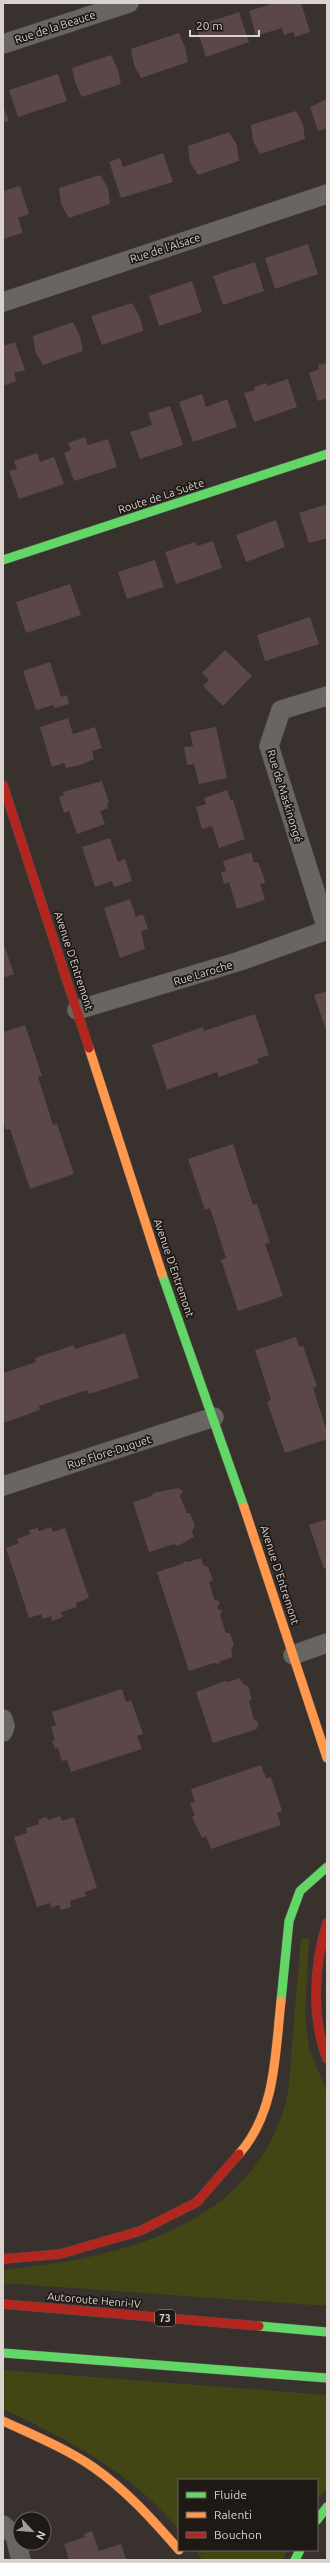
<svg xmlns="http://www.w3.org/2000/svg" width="330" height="2563" font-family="Ubuntu,sans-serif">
	<rect width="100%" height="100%" fill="#38312d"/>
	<path fill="#414614" d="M301,1938l8,1 -4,78 4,31 18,44v214l-324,-23v-13c108,-11 236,-38 278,-152 9,-23 9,-50 11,-74 3,-36 6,-71 9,-106z
		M3,2370l324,25v94l-10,10v-19h-138v50c-45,-56 -112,-91 -176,-121z
		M195,2550h92l-4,10h-80z"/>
	<path fill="#5b4747" d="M274,3h27l9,29 -15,5 -2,-5 -9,3 -2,-7 -26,8 -7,-25z
		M239,12l10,30 -43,15 -10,-31z
		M179,33l6,14 3,15 -47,16 -7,-13 -3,-16z
		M111,55l7,15 3,14 -39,13 -7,-15 -3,-14z
		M58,74l9,27 -49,16 -9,-27z
		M327,99v29l-9,3 -8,-24z
		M3,106l6,15 -6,2z
		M296,111l7,13 2,15 -45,15 -7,-13 -2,-16z
		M229,132l8,13 2,16 -41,14 -8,-13 -2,-16z
		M163,153l10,29 -52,16 -12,-36 11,-4 3,9z
		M100,175l8,13 2,16 -41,14 -8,-14 -2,-16z
		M20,186l9,28 -11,4 5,15 -20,6v-48z
		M308,244l10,30 -43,15 -10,-31z
		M255,262l9,29 -41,14 -10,-29z
		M192,281l10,31 -43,14 -10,-30z
		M132,303l8,14 3,14 -41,14 -11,-29z
		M73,322l7,14 3,15 -40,14 -8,-14 -2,-15z
		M15,342l10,28 -11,3 2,8 -13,5v-40z
		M327,363v35l-9,3 -9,-28 10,-4 -1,-4z
		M288,379l9,28 -43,15 -10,-29 11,-3 -1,-3 13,-4v3z
		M202,394l4,13 21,-8 10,28 -44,15 -14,-40z
		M170,406l13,39 -43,14 -10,-27 22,-7 -4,-12z
		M85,437l3,8 20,-6 9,28 -43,14 -10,-28 7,-3 -3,-7z
		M37,453l3,9 14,-5 10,27 -45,15 -10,-28 8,-2 -3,-8z
		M327,504v34l-18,5 -10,-30z
		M276,520l9,27 -39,15 -10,-27z
		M213,541l9,27 -46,16 -11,-32 30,-10 2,4z
		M155,560l9,27 -37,12 -9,-27z
		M70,584l11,31 -55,18 -10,-31z
		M310,617l9,27 -54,17 -8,-26z
		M225,650l27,26 -29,30 -20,-20 6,-6 -7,-7z
		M50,662l11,35 6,-2 2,9 -14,4 -2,-3 -17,5 -13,-39z
		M68,718l5,16 22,-7 7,21 -10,3 2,8 -13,6 -15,3 -2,-5 -12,4 -12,-40z
		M216,727l11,51 -28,6 -5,-20 -7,1 -3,-18 9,-1 -3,-14z
		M102,781l7,22h-2l1,5 -8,3 5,13 -28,10 -8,-23 -5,2 -5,-16 5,-2 -1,-3z
		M227,790l4,11 2,-1 12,39 -26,9 -7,-22 -10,3 -6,-22 10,-3 -2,-6z
		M110,838l8,24 7,-3 7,22 -18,6 -2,-6 -17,6 -13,-40z
		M251,852l3,11 4,-1 6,16 1,5 -5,1 5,16 -28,9 -8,-27 -5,2 -3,-12 5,-1 -3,-10z
		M130,899l6,18 7,-3 5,15 -7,2 4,18 -25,9 -16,-50z
		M3,942l11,32 -11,4z
		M327,991v42l-13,-38z
		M255,1014l14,41 -12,4 2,4 -40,14 -2,-5 -50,18 -15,-45 51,-18 1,4z
		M25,1025l17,51 -4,1 15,48 4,-1 17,50 -44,15 -20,-60 -4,1 -3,-9v-89z
		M233,1144l20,61 4,-1 13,39 -5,1 18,52 -45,15 -17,-51 5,-2 -16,-50 -5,2 -17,-51z
		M125,1333l14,45 -50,16 -2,-4 -48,16 1,4 -37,13v-50l33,-11 -1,-4 39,-13 1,4z
		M296,1337l3,10 4,-1 14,40 -4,2 14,44v7l-42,14 -18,-51 4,-2 -16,-50z
		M178,1488l5,3 -3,5 7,17h3l5,13 -3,5 2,6 -16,9 -4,-2 -25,8 -16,-50 19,-6 1,-3z
		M327,1519v49l-3,1 -15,-44z
		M51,1527l2,5 12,-4 24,70 -13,5 1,4 -16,5 2,5 -11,4 -1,-5 -8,3 -2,-5 -12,4 -23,-70 13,-5 -2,-4 13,-5 -1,-4 9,-2 1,3z
		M201,1558l2,7 5,2 5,13 -4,2 5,17 6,3 -3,6 5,3 -2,4 6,18h4l4,12 -3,5 2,7 -13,4 -1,3 -5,-1 -25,8 -32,-99 25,-8 3,-3 3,1z
		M240,1678l3,6 5,2 4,14 -3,1 5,19 4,2 -1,7 -44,14 -17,-51 29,-11 3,1z
		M122,1689l4,13 5,-2 12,34 -6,2 5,13 -71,23 -4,-12 -5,1 -4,-13 -3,1 -3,-8 3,-1 -4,-13 5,-2 -4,-13z
		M261,1765l5,13 5,-1 11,34 -5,2 4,12 -70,24 -5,-13 -4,2 -10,-21 3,-1 -5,-13 5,-1 -4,-13z
		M60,1816l2,5 12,-4 23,71 -12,4 1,4 -16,5 1,6 -10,3 -2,-5 -8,3 -1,-5 -13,4 -23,-70 13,-4 -1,-5 13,-4 -1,-4 8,-3 2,3z
		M92,2531l7,20 22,-7 5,15 -57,1 -5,-16 21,-7 -1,-3z"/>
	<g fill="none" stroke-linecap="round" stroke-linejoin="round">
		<g stroke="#534e4a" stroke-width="20">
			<path id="street" d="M3,44l126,-41
				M3,302l324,-108
				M327,696l-46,14 -12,36 58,183
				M77,1010l163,-49 87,-31
				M3,1486l211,-69
				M293,1655l34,-12
				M3,1719l2,7 -2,6
				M3,2525l12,11 6,24"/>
		</g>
		<g stroke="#534e4a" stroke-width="10">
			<path id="fast" d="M3,560l324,-106
				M162,1274l82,233
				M281,2001l8,-80 11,-30 27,-24
				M259,2326l68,6
				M3,2353l324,25
				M317,2520l10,-13
				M295,2560l5,-10"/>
		</g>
		<g stroke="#534e4a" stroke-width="10">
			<path id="slow" d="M89,1048l73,226
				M244,1507l83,251
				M239,2154c37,-42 36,-99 42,-153
				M3,2421c30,14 62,27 90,46 33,23 60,53 86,83"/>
		</g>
		<g stroke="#534e4a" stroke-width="10">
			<path id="jam" d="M3,785l86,263
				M327,1923c-13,42 -16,94 0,136
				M3,2259l57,-5 80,-23 57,-29 42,-48
				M3,2304l256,22"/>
		</g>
		<use href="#street" stroke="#696562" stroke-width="19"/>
		<use href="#fast" stroke="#63d668" stroke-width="9"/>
		<use href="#slow" stroke="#ff974d" stroke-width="9"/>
		<use href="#jam" stroke="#b3261e" stroke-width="9"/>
	</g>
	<g text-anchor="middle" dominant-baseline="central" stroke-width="3.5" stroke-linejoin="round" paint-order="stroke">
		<rect fill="#1f1916" stroke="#a19a96" stroke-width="1" x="155" y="2310" width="20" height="16" rx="3"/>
		<g font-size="10" font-weight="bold" fill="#d9d2cd">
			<text x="165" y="2318">73</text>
		</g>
		<g font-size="11" fill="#d9d2cd" stroke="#1f1916">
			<text transform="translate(55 27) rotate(-18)">Rue de la Beauce</text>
			<text transform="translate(165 248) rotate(-18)">Rue de l'Alsace</text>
			<text transform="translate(161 496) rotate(-18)">Route de La Suète</text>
			<text transform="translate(285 796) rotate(73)">Rue de Maskinongé</text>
			<text transform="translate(74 961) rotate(72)">Avenue D'Entremont</text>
			<text transform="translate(203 973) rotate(-17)">Rue Laroche</text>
			<text transform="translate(174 1268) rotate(71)">Avenue D'Entremont</text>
			<text transform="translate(109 1452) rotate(-18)">Rue Flore-Duquet</text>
			<text transform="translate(280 1575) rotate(72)">Avenue D'Entremont</text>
			<text transform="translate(94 2300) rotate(5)">Autoroute Henri-IV</text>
		</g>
	</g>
	<rect width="330" height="2563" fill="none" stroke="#d9d2cd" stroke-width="8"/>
	<rect x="178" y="2479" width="140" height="72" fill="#1f1916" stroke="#69635f"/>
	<rect x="186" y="2492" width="20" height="6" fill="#63d668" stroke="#69635f"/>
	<text x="214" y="2499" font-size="12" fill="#d9d2cd">Fluide</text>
	<rect x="186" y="2512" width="20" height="6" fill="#ff974d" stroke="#69635f"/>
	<text x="214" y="2519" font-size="12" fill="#d9d2cd">Ralenti</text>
	<rect x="186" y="2532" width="20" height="6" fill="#b3261e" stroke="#69635f"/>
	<text x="214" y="2539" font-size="12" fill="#d9d2cd">Bouchon</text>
	<g transform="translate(32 2531) rotate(116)"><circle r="19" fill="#1f1916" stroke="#69635f"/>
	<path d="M0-3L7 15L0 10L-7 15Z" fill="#a19a95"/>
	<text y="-6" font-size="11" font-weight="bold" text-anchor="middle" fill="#d9d2cd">N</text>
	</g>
	<path d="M190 30v6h69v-6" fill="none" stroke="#d9d2cd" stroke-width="2"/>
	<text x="196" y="30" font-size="12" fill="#d9d2cd" stroke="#1f1916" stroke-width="3" paint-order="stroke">20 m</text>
</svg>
